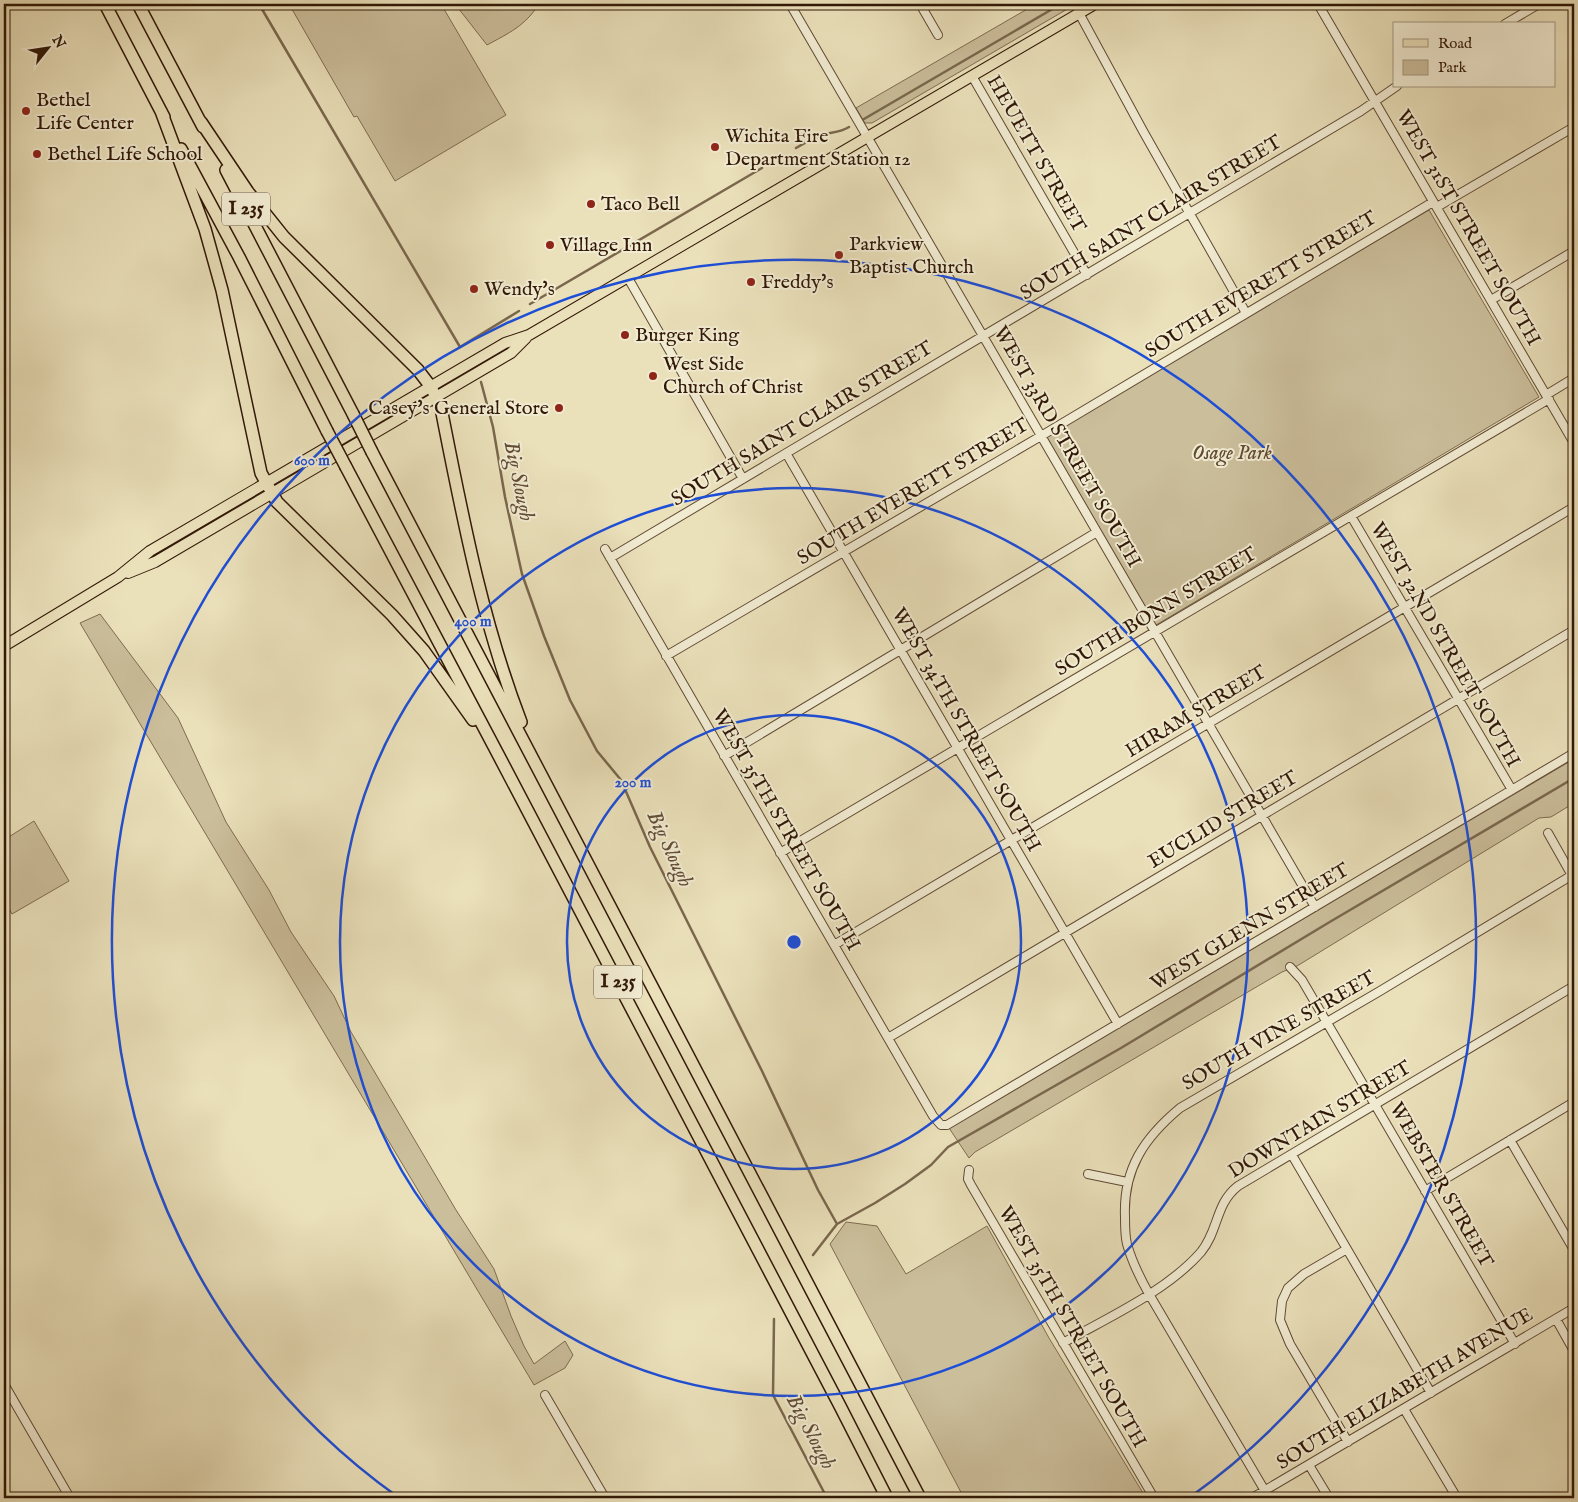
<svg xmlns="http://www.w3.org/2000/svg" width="1578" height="1502" font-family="'IM FELL English',serif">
	<rect width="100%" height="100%" fill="#eae0ba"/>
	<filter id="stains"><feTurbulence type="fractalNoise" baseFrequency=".004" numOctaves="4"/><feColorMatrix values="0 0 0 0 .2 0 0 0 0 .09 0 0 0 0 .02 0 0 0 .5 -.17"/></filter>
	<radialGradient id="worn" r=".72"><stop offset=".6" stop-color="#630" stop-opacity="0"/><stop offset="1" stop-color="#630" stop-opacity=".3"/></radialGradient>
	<path fill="#cbbe9b" stroke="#7e6b50" d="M289,4h152l65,111 -111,66 -38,-65 -3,1z
		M455,4h84c-14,22 -30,29 -52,41z
		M1036,4h40l-204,119h-7l-9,-15z
		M1429,210l110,187 -383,228 -110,-189z
		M100,614l78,104 48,104 43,68 22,42 43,64 17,36 105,178 38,59 17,47 13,30 10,18 31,-23 8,14 -8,13 -31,17 -454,-762z
		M1574,759v44l-23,14 -12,1 -242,148 -15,6 -307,180 -6,6 -20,-30z
		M34,821l35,60 -57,33 -8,-13v-61z
		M846,1222l31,4 29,48 81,-48 62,112 97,160h-182l-134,-254z"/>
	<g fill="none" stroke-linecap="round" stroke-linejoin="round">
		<path stroke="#7a674d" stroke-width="2.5" d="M259,4l201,343 59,-36
			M864,119l197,-115
			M796,148c10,-6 19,-11 29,-14 9,-2 16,-2 24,-7
			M530,304l232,-136
			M481,382l12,45 12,70 17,77 22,62 26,64 27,51 24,29 29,67 112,224 56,119 19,34 -24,31
			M837,1224l38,-21 30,-19 26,-19 17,-18 173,-99 207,-125 246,-145
			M774,1319l-1,76 54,103"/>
		<g stroke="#5f4a33" stroke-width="10">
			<path id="minor" d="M790,4l525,903
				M920,4l18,31
				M1318,4l256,439
				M1079,13l64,118 103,182
				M1505,24l34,-20
				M972,76l115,199
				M1437,207l137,-80
				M628,278l115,201
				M1491,300l83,-49
				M1546,395l28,-17
				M786,453l332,571
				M1351,516l161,274
				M605,549l328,567 8,9h6l627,-372
				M610,558l751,-447 36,-25
				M666,656l375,-220 392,-234
				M724,756l373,-224
				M1548,833l26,46
				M780,853l769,-454
				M834,945l740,-438
				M1290,967l12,13 213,364
				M888,1038l686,-408
				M1510,1140l64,110
				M1292,1155l139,238
				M969,1170l-1,9 3,6 183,313
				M1088,1174l39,8
				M1425,1191l149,-89
				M1347,1249l-43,25 -16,14 -6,13 -2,19 10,24 58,98
				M1556,1319l18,32
				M1063,1343c46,-26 104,-52 138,-91 18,-22 14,-48 37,-66l336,-200
				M4,1384l66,114
				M545,1395l60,103
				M1404,1409l53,89
				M1309,1465l20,33
				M1265,1491l-116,-197c-9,-16 -17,-32 -22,-50 -2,-8 -2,-18 -2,-27 -2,-48 19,-79 55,-109l200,-117 194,-117
				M1252,1498l322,-190"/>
		</g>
		<g stroke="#311806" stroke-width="12">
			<path id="major" d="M128,573l27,-11 344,-202 12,-7 15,-15
				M4,646l114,-69 32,-26 355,-208 24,-8 566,-331"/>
		</g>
		<g stroke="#311806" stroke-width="14">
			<path id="highway" d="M105,4l59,113
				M138,4l65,123
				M161,111l44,118 17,61 39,183 16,29 115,113 32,36 49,69
				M201,122l47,70 36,45 134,133 13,17 10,21c21,106 41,213 80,314
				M181,149l58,108 88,174
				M226,170l127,244
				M372,452l548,1046
				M346,467l154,291 340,648 47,92"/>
		</g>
		<use href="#minor" stroke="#f1ebd2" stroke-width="8"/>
		<use href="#major" stroke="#eae0ba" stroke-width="10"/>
		<use href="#highway" stroke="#eae0ba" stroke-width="11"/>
		<g stroke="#311806" stroke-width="14" stroke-linecap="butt">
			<path id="highway-bridge" d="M353,414l19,38
				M327,431l19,36"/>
		</g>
		<use href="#highway-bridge" stroke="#eae0ba" stroke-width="11"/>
	</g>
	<g fill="none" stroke="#1d4ed8" stroke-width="2.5">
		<circle cx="794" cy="942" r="227"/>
		<circle cx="794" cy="942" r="454"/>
		<path d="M398 1497A682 682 0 1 1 1190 1497"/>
	</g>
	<g fill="#8f2418" stroke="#f1ebd2" stroke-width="2">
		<circle cx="26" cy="111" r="5"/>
		<circle cx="715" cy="147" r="5"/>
		<circle cx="37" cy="154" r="5"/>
		<circle cx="591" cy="204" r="5"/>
		<circle cx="550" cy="245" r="5"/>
		<circle cx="839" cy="255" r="5"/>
		<circle cx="751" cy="282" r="5"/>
		<circle cx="474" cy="289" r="5"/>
		<circle cx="625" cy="335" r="5"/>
		<circle cx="653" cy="376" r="5"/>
		<circle cx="559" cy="408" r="5"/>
	</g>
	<g text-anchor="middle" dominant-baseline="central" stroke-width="4" stroke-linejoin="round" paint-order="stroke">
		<g fill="#f1ebd2" stroke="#6b5743" stroke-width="1">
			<rect x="222" y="192.5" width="48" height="33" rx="4"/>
			<rect x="594" y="965.5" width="48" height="33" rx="4"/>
		</g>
		<g font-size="19" font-weight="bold" fill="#311806">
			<text x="246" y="209">I 235</text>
			<text x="618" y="982">I 235</text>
		</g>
		<g font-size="20" fill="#311806" stroke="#f1ebd2" text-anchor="start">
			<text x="36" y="100">Bethel<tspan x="36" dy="23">Life Center</tspan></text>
			<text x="725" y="136">Wichita Fire<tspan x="725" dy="23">Department Station 12</tspan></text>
			<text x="47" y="154">Bethel Life School</text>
			<text x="601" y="204">Taco Bell</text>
			<text x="849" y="244">Parkview<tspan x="849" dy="23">Baptist Church</tspan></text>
			<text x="560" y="245">Village Inn</text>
			<text x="761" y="282">Freddy's</text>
			<text x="484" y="289">Wendy's</text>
			<text x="635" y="335">Burger King</text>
			<text x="663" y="364">West Side<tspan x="663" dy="23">Church of Christ</tspan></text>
			<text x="549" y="408" text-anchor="end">Casey's General Store</text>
		</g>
		<g font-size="20" fill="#311806" stroke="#f1ebd2">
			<text transform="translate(1036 154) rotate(60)">HEUETT STREET</text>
			<text transform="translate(1151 218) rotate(-31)">SOUTH SAINT CLAIR STREET</text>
			<text transform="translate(1468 228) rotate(60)">WEST 31ST STREET SOUTH</text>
			<text transform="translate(1261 285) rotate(-31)">SOUTH EVERETT STREET</text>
			<text transform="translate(802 424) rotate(-31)">SOUTH SAINT CLAIR STREET</text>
			<text transform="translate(1067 447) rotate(60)">WEST 33RD STREET SOUTH</text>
			<text transform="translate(913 492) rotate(-31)">SOUTH EVERETT STREET</text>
			<text transform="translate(1156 612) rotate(-31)">SOUTH BONN STREET</text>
			<text transform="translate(1445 645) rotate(60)">WEST 32ND STREET SOUTH</text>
			<text transform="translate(1196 712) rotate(-31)">HIRAM STREET</text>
			<text transform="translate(966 730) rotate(60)">WEST 34TH STREET SOUTH</text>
			<text transform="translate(1223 820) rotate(-31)">EUCLID STREET</text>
			<text transform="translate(786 830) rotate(60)">WEST 35TH STREET SOUTH</text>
			<text transform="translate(1250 927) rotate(-31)">WEST GLENN STREET</text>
			<text transform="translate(1279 1031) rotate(-30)">SOUTH VINE STREET</text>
			<text transform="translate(1320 1120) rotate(-31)">DOWNTAIN STREET</text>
			<text transform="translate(1441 1185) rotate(60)">WEBSTER STREET</text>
			<text transform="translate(1072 1327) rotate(60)">WEST 35TH STREET SOUTH</text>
			<text transform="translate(1405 1389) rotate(-31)">SOUTH ELIZABETH AVENUE</text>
		</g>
		<g font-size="20" font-style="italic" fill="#5f4a33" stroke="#f1ebd2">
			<text x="1232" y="453">Osage Park</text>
		</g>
		<g font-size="21" font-style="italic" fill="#624d36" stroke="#f1ebd2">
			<text transform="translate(518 481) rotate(78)">Big Slough</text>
			<text transform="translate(669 849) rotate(65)">Big Slough</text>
			<text transform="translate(810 1432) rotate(62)">Big Slough</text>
		</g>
	</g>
	<circle cx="794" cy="942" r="8" fill="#1d4ed8" stroke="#f1ebd2" stroke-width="2.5"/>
	<g font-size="15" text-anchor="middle" font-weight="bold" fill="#1d4ed8" stroke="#f1ebd2" stroke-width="4" stroke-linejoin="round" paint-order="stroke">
		<text x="312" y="465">600 m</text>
		<text x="473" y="626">400 m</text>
		<text x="633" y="787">200 m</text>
	</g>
	<rect width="1578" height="1502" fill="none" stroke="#eae0ba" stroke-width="20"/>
	<rect x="5" y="5" width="1568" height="1492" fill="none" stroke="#311806" stroke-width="2.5"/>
	<rect x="10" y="10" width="1558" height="1482" fill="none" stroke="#311806"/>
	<rect x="1393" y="22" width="162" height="65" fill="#f1ebd2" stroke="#a49780"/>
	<rect x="1403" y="39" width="25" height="8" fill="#eae0ba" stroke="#a49780"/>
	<text x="1438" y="48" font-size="15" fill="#311806">Road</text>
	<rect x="1403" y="60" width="25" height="15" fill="#cbbe9b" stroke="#a49780"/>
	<text x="1438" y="72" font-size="15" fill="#311806">Park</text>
	<g transform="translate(48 48) rotate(60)" stroke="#f1ebd2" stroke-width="4" paint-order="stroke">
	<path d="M0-4L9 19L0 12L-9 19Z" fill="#311806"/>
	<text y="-8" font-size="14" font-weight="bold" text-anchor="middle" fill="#311806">N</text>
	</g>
	<rect width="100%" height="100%" filter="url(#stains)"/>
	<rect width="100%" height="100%" fill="url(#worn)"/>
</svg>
